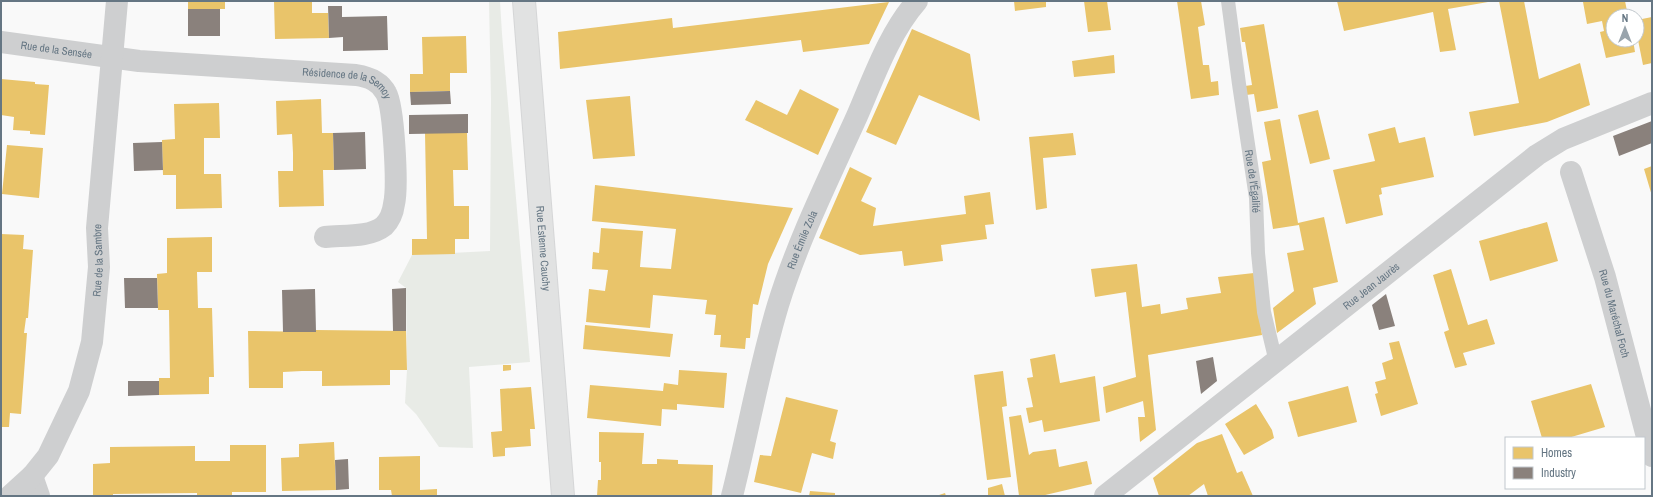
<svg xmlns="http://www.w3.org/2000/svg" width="1653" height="497" font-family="'Archivo Narrow',sans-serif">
	<rect width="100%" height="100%" fill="#f9f9f9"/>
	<path fill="#e8ebe6" d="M489,1h11l2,33 28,328 -61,5 4,81 -34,-1 -23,-33 -11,-11 2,-33 -1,-82 -8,-6 14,-27 78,-4 1,-151z"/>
	<path fill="#e9c46a" d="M188,1h37v8h-37z
		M274,1h38v12h16l1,25 -54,1z
		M1014,1h32v6l-31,4z
		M1084,1h23l4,29 -23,2z
		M1177,1h24l4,24 -7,2 5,38h6l2,17 7,-1 1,14 -28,4z
		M1337,1h150l1,1 -40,7 8,41 -16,2 -7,-40 -89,19z
		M1499,1h25l15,78 41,-16 10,42 -43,17 -73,14 -5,-24 50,-9z
		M1588,1h37l3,15h-15v24h20l2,12 -29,6 -6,-26 4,-1 -2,-10 -15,3 -4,-22z
		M889,2l-20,42 -66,8 -2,-12 -241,29 -2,-37 114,-14 1,10z
		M1652,17v46l-9,2 -6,-30v-15z
		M1264,24l14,84 -21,4 -3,-18 -8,1 -1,-9 7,-1 -7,-43h-3l-2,-14z
		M912,29l58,25 10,67 -61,-26 -23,50 -30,-13z
		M466,36l1,37h-17v18l-40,1v-18h13l-1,-37z
		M1114,55l1,18 -41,4 -2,-16z
		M1,79l34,3v2l14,1 -4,50 -15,-1v-3l-17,-1 1,-13 -13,-2z
		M800,89l39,20 -21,46 -73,-35 11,-20 31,15z
		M630,96l5,60 -42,3 -7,-59z
		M321,99l1,34h11l1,37h-11l1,36 -45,1 -1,-36h15v-18l-1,-19 -15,1 -1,-34z
		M219,103l1,35h-16v36h17l1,34 -46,1v-34h-13l-1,-33v-2l13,-1 -1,-35z
		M1318,110l12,49 -20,5 -12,-49z
		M1280,119l18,104 26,-6 14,65 -25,6 3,16 -39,29 -4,-25 21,-17 -7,-38 17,-3 -5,-25 -26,4 -11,-67 9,-2 -7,-38z
		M1395,127l4,16 26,-6 9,40 -53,11 1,6 -3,1 4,20 -37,9 -13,-54 42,-9 -7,-27z
		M425,133h42l1,37h-15l1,36h15v33h-14v15l-43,1v-16h15z
		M1073,133l3,22 -33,3 4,50 -11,2 -7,-73z
		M7,145l36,3 -4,50 -37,-4z
		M1652,166v30l-8,-27z
		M850,167l22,11 -11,23 15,7 -3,18 93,-12 -2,-18 26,-4 4,32 -9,1 2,14 -46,6 2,16 -39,5 -2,-15 -42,4 -41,-17z
		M595,185l198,23 -25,56 -10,41 -5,-1 -3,34h-4l-1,11 -25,-2 1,-12h-7l2,-20 -11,-1 2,-14 -54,-5 -3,33 -64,-6 3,-33 16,2 3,-21 -16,-1 1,-17 6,1 2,-25 42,3 -3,36 31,2 5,-40 -84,-8z
		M1547,222l11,39 -68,20 -11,-40z
		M1,234l23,1 -1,14 10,1 -5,68h-2l-2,15h3l-6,81 -11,-1 -1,14h-8z
		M212,237v35h-15l1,36h14l2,69h-5v17l-50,1v-17h11l-1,-68h-11l-1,-36 10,-1v-35z
		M1137,264l5,43 18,-3 1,10 27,-5 -2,-11 35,-5 -3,-16 36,-4 8,62 -114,20 8,75 -16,12 -2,-25h7l-2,-16 -37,12 -3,-26 33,-10 -10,-85 -31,5 -4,-28z
		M1451,269l17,56 19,-6 8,25 -32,9 4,12 -12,3 -11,-36 5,-2 -16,-55z
		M585,325l88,9 -3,23 -87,-8z
		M316,330l90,1 1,39h-17v15l-68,1v-15h-20l-19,1v16h-34l-1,-57 68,1z
		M1399,341l19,63 -37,12 -6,-22 3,-1 -3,-11 11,-3 -4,-16 11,-4 -4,-16z
		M1055,354l5,29 35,-7 5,45 -56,11 -2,-12 -13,3 -3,-15 7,-1 -6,-29 6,-1 -3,-18z
		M503,365h8v5l-8,1z
		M679,370l48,3 -3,35 -47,-4v6l-15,-1 -1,17 -74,-8 3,-33 73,6 1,-8 14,2z
		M1003,371l4,35 -5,1 9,70 -24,3 -13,-105z
		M1591,384l14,43 -37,11h-26l-11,-37z
		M1348,386l9,36 -59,15 -10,-35z
		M531,387l4,42h-5l1,17 -26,2v8l-12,1 -2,-25 11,-1 -2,-42z
		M786,397l52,13 -8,31 6,2 -3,16 -21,-6 -11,40 -47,-11 6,-27 11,1z
		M1256,404l16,26 2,8 -30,17 -19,-31z
		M1021,415l8,40 4,-3 23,-3 3,18 28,-6 5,23 -51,12h-22l-10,-79z
		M599,432l45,1 -2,31h15v-5l21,1v4l35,1 -1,31h-115l1,-16h3v-18h-2z
		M1222,434l15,39 5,-2 11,25h-45l-4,-12 -16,12h-29l-6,-18 44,-35z
		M334,442l2,48 -54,1 -1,-33 18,-1v-13z
		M230,445h36v47h-34v4h-35v-3l-84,1v2h-20v-32l17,-1v-16l85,-1v15h35z
		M420,456v34l17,-1v7h-45l-1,-6h-12v-33z
		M1002,484l3,12h-17v-8z
		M810,491l25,2v3h-26z
		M945,493l1,3h-10z"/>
	<path fill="#8a817c" d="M328,6h14v11l45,-1 1,34 -45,1v-14l-14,1z
		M188,9h32v27h-32z
		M450,91l1,13 -40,1 -1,-13z
		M468,114v19l-59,1v-19z
		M1652,121v22l-33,13 -6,-20z
		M365,132l1,37 -32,1 -1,-37z
		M162,142l1,28 -29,1 -1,-28z
		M124,278h33l1,30h-33z
		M406,288v43h-13l-1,-42z
		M315,289l1,43h-33l-1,-42z
		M1386,294l9,32 -16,4 -7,-25z
		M1213,357l4,24 -16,13 -5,-33z
		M128,381h31v14l-31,1z
		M348,459l1,30 -13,1 -1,-30z"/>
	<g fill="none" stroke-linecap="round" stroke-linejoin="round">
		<g stroke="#d5d6d7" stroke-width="24">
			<g id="secondary">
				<path id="s7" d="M524,1l39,495"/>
			</g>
		</g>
		<path stroke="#cecfd0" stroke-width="14" id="s1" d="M1228,1l11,83 17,114 2,55 6,59 12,50"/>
		<g stroke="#cecfd0" stroke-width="22">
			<path id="s2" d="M1,42l138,19 217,14c13,2 24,6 30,18 8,14 12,94 8,111 -1,8 -5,17 -10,22 -15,12 -41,9 -59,11"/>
			<path id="s3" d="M1571,172l34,105 47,179"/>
			<path d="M32,476l7,20"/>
			<path id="s4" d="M10,496l22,-20 16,-20 31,-65 13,-49 7,-75 -2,-39 20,-227"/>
			<path id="s5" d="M732,496c16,-63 27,-128 46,-191 20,-65 51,-127 79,-189 17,-39 32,-83 60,-115"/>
			<path id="s6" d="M1105,496l432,-341 26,-16 89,-36"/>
		</g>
		<use href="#secondary" stroke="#e1e2e2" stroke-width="22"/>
	</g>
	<g text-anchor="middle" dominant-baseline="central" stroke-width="4" stroke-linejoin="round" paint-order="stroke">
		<g font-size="11" fill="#657683" stroke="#fff">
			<text stroke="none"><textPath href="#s2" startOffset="56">Rue de la Sensée</textPath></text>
			<text stroke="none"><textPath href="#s2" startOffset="351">Résidence de la Semoy</textPath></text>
			<text stroke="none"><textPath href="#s1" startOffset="182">Rue de l'Égalité</textPath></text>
			<text stroke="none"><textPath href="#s5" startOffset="266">Rue Émile Zola</textPath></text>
			<text stroke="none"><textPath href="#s7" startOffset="248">Rue Estenne Cauchy</textPath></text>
			<text stroke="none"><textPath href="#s4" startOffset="260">Rue de la Sambre</textPath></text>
			<text stroke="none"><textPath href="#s6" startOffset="339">Rue Jean Jaurès</textPath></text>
			<text stroke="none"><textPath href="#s3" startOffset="148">Rue du Maréchal Foch</textPath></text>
		</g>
	</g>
	<rect width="1653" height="497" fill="none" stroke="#657683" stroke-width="4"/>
	<rect x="1505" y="437" width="140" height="52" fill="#ffffff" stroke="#c1c8cd"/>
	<rect x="1513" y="447" width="20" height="12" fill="#e9c46a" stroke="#c1c8cd"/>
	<text x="1541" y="457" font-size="12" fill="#657683">Homes</text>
	<rect x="1513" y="467" width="20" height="12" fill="#8a817c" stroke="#c1c8cd"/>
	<text x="1541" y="477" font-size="12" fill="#657683">Industry</text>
	<g transform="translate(1625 28)"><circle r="19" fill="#ffffff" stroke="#c1c8cd"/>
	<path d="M0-3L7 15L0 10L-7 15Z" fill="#99a4ac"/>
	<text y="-6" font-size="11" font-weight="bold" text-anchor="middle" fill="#657683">N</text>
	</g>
</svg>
